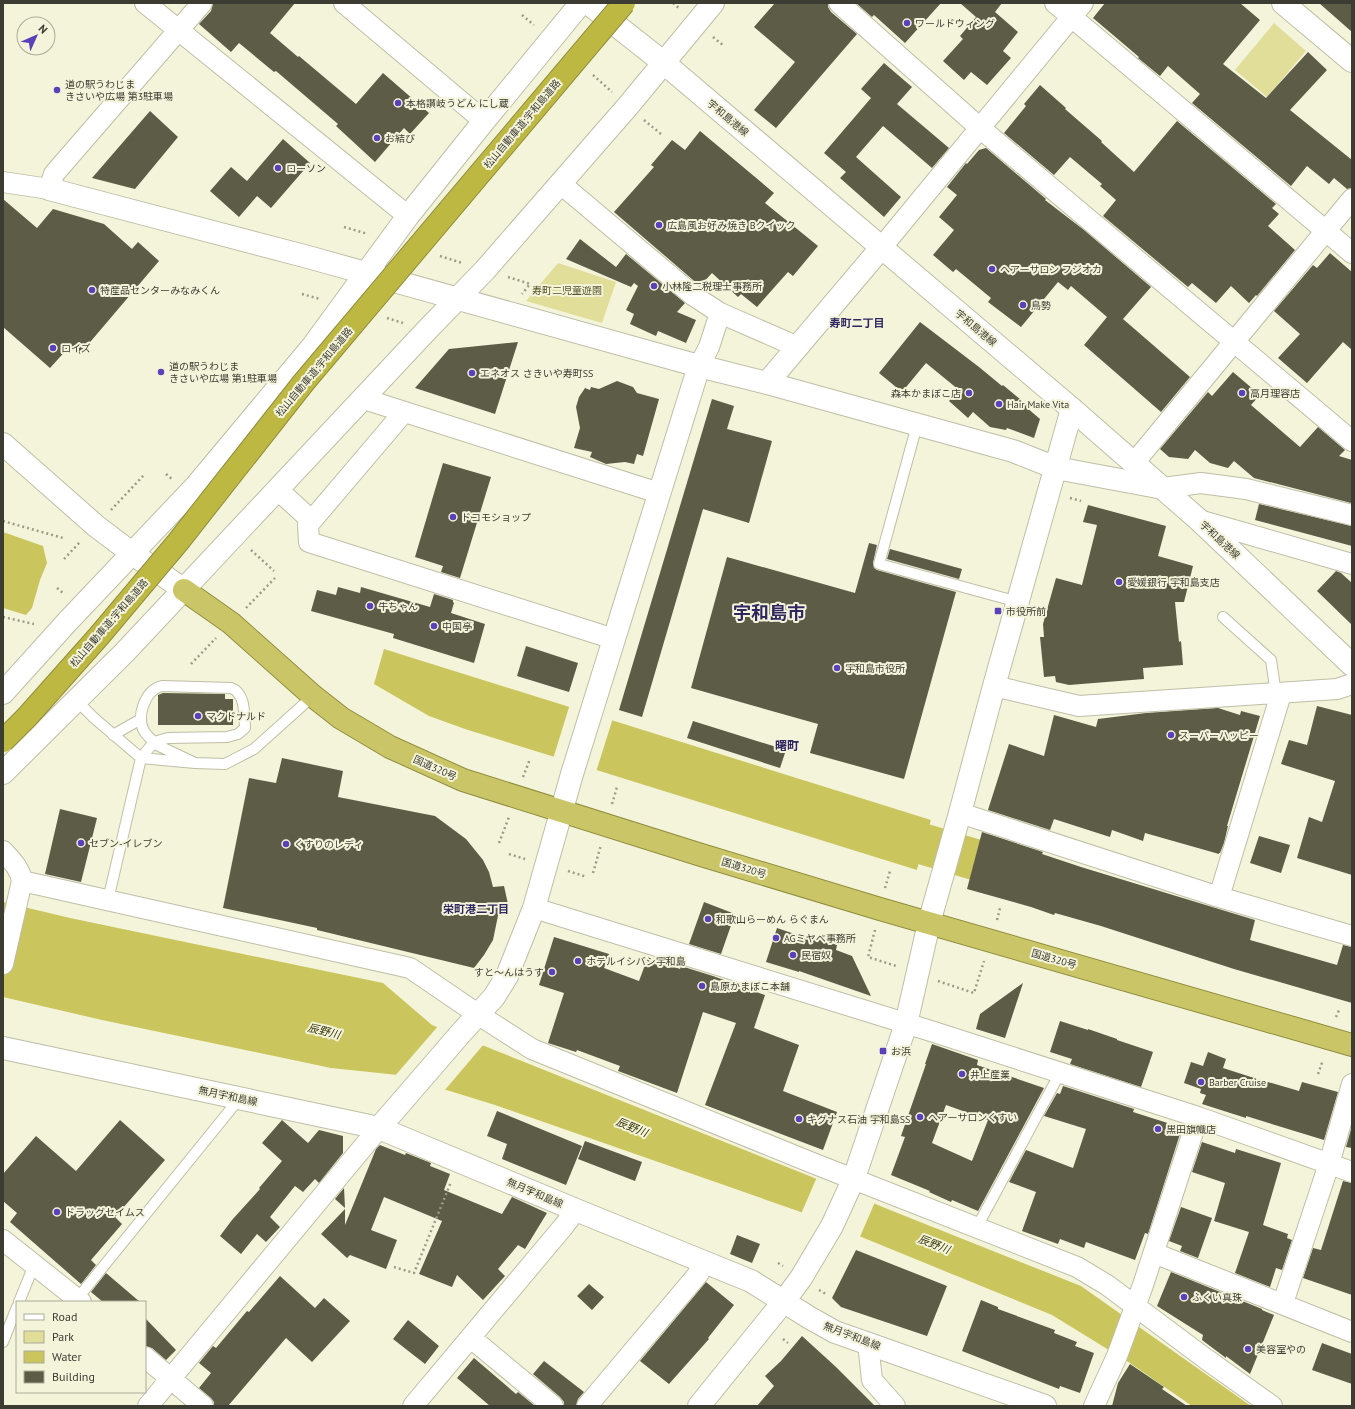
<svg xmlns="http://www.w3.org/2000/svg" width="1355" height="1409" font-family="'PT Sans','Noto Sans JP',sans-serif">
	<rect width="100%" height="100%" fill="#f4f4db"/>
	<path fill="#e0de99" d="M1274,23l32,28 -39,46 -32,-27z
		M558,263l58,19 -14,41 -76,-22z"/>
	<path fill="#cac55c" d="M3,532l40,14 4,17 -7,17 -8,28 -6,7 -23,-7z
		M384,649l547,171 -14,50 -452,-141 -36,-13 -55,-32z
		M3,902l67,16 313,65 49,42 380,152 73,31 196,78 170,120h-59l-62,-43 -78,-48 -254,-104 -303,-106 -97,-30 -67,-7 -229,-48 -99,-23z"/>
	<path fill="#f4f4db" d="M570,704l43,14 -17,54 -43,-13z
		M931,820l2,1 -14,50 -2,-1z
		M439,1025l45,19 -40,47 -50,-14z
		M817,1177l58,25 -16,37 -58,-25z"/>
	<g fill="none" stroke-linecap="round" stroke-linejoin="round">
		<path stroke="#cac55c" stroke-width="41" d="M870,828l103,31"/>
	</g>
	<path fill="#5d5c47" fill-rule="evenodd" d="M213,3h82l-25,30 28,24 1,-1 57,48 27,-31 46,40 -19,21 -6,-6 -29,34 -39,-36 2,-2 -62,-53 -2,1 -35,-29 -8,9 -32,-28 12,-13z
		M775,3h53v4l3,5 26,22 -81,94 -22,-18 41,-48 -41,-35z
		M856,3h85l-36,40 -31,-28 -2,2z
		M960,3h42l-7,9 23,20 -15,19 8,7 -24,27 -16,-13 -7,8 -21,-19 20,-22 -3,-3 16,-19z
		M1105,3h135l20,17 -37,44 43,34 42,-46 19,18 -37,40 62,50v28l-5,1 -13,-11 -5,6 -22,-18 -16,20 -99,-83 8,-9 -32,-28 -8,10 -22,-18 1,-1 -46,-39z
		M1319,3h33v29z
		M884,63l28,24 -15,17 52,44 -17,20 -49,-42 -27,31 45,40 -17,20 -44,-39 6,-6 -22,-19 47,-55 -10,-9z
		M1040,85l26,23 -1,1 37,32 -1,1 33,30 43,-51 99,83 -4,4 7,6 -11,12 27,24 -38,46 -1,-1 -7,8 -18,-17 -15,17 -24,-20 -4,4 -85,-71 13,-16 -16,-14 2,-2 -32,-27 -16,18 -50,-42 22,-27 -2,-2z
		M150,111l28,26 -43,52 -43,-11z
		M700,131l74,62 -9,10 53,43 -25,30 -5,-4 -31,35 -16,-13 -3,3 -26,-24 -12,13 -86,-74 40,-45 -3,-2 21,-25 13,10z
		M283,139l27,24 -39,45 -14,-12 -18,21 -29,-26 21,-24 16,14z
		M986,148l60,51 -1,1 39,30 67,57 -28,32 67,58 -29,35 -77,-67 23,-28 -36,-31 -3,4 -10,-8 -37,45 -33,-25 3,-4 -35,-29 -3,3 -20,-17 21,-25 -15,-13 18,-22 -10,-8 19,-24 1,1 12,-14z
		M3,199l34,29 16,-19 51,15 28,25 6,-7 21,19 -79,93 -10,-8 -20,22 -47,-41z
		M580,239l36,28 10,-13 59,49 -8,9 19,8 -10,23 -28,-12 -2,5 -26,-12 4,-10 -8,-4 12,-24 -4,-3 -3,4 -65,-28z
		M1330,253l22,19v78l-9,-8 -36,41 -29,-25 22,-24 -26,-23 39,-46 4,3z
		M920,322l59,45 23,19 1,-1 24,20 -1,2 14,12 -6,19 -27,-10 -1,2 -16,-3 -17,-15 -5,6 -19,-17 10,-11 -33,-27 -24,29 -23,-19z
		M518,342l-23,72 -80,-26 34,-39z
		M1233,372l27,23 -9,10 49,42 18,-20 27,23 -6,6 13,4 -1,43 -97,-25 -20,-17 -6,7 -18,-5 -15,-13 -7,9 -19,-2 -9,-8 48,-57 4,4z
		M617,381l16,6 4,6 22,6 -16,57 -6,-2 -3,10 -9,-2 -19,2 -16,-7 2,-5 -18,-4 6,-20 -4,-21 3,-10 6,-9 5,2 1,-3 8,2z
		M712,399l22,7 -7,23 45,12 -23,82 -46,-14 -61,208 -23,-7z
		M443,463l48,14 -31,101 -19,-6 2,-6 -28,-9z
		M1259,504l93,22v20l-97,-26z
		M1088,505l78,21 -8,30 35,10 -9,36h-9l4,40 2,-1 2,24 -40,3 1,11 -75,6 -13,-3 -1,-6 -11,1 -4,-40h4l-1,-13 13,-46 26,7 15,-60 -14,-3z
		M869,543l8,2 -4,18 1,5 3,2 79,22 -52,187 -94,-26 8,-29 -127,-36 36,-131 128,36z
		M890,549l72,20 -3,10 -72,-20z
		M1336,571l5,2 11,10v42l-35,-34z
		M338,587l22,6 1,-6 69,20 4,-13 19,6v2l1,1 -3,10 34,11 -11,39 -81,-25 1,-4 -83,-23 6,-21 19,5z
		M526,646l52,17 -9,29 -52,-16z
		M163,693l62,1v5h8v26h-75v-30z
		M1317,706l35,9v160l-55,-17 12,-41 13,5 13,-41 -54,-17 8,-24 18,5z
		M1218,708l22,7 1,-4 19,5 -33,110h1l-4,17 -4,10h-1v1l-74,-21 -2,8 -31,-11 -2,7 -56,-18 -4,11 -62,-20 21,-66 35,12 10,-41 42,12 2,-8 48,-6z
		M693,721l93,29 -6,18 -93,-30z
		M282,758l61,13 -5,26 97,19 31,23 17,21 6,12 4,15 11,-1 4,18 -8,2 -7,34 -9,15 -10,13 -157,-38v-2l-94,-20 26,-130 27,5z
		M60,809l37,9 -16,64 -36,-8z
		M982,832l61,20 -1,2 39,13 174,53 -5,20 87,25 6,-20 9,2v56l-118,-34 -133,-43 -46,-13 -1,2 -23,-8 -64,-18z
		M1259,836l31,9 -9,28 -31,-10z
		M704,902l31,12 -14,40 -32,-10z
		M777,928l35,12 1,-3 24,8 -1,5 16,6 19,40 -72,-25v1l-33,-10z
		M554,937l55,17 -5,14 35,13 9,-24 32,12 1,-3 32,10 52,19 -11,33 45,17 -16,46 54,21 -14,38 -118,-45 31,-82 -33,-11 -26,81 -59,-22 2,-5 -43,-16 -1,2 -28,-9 16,-50 -25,-8z
		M1023,983l-18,55 -29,-9 4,-15z
		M1060,1021l28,9v-1l29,10v1l36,12 -12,35 -71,-23 2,-5 -22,-7z
		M932,1044l46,16 -1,5 67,23 -66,123 -26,-11 -1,2 -22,-10 1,-1 -39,-16 14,-38 -4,-1 25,-72h-1zM946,1105l42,15 -16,41 -40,-18z
		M1208,1052l18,7 -3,9 28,9 48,14 3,-9 36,10 -14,48 -78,-24v2l-44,-14 4,-9 -6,-2 1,-4 -17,-6 7,-21 12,4z
		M1063,1086l71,23 -1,3 47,15 -2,7h2l-32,100 -3,-1 -10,27 -49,-18 -2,6 -24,-9 -2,5 -36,-13 14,-39 -27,-10 17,-32 47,18 13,-39 -42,-13 13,-23 3,1z
		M497,1111l85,35 -16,39 -64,-26 5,-15 -20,-8z
		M120,1120l45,40 -50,57 7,7 -31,36 5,5 -15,19 -71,-62 7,-9 -14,-12v-27l33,-38 40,35z
		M282,1120l26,23 11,-13 24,6v17l-24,30 -4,-4 -12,13 -8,-6 -25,31 10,10 -14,15 -9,-8 -16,20 -21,-18 12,-16 28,-31 -1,-1 23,-27 -20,-18z
		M1352,1126v22l-6,-1z
		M585,1141l57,21 -7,19 -57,-22z
		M1202,1142l33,11 1,-4 45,14 -18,62 25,9 -1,4 5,2 -10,30 -6,-2 -6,19 -35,-14 14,-41 -35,-11 11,-38 -33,-11z
		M380,1145l25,10 1,-2 25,10 -1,3 20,8 -6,16 58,24 10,-17 35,16 -22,36 -7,-4 -20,24 7,7 -22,24 -26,-25 -5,12 -33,-13 23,-53 -58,-24 -13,33 26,10 -11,29 -36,-14 -3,3 -26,-24 24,-25v16l31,-76z
		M1343,1181l9,2v112l-49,-17 10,-30 8,2z
		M344,1188l1,20 -10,-9z
		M1181,1207l31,11 -14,40 -18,-7 2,-5 -13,-5z
		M737,1235l23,9 -8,19 -22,-9z
		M856,1250l91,36 -20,50 -86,-29 -9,-9z
		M1171,1272l91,37v1l12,5 -24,59 -24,-18v2l-24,-18 1,-5 -46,-29z
		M106,1273l34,29h-37l-12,-10z
		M280,1276l35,32 9,-10 26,23 -38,41 -26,-24 -58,68h-14v-4l-3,-4 -12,-10 12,-15 -12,-10 14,-17 3,2 31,-37 2,1z
		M706,1282l28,23 -26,33 1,1 -40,45 -29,-23z
		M589,1284l15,13 -12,13 -15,-14z
		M981,1300l17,7v2l57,21 -1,3 23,9 -2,4 19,7 -14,40 -20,-7 -1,3 -97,-38z
		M145,1318l31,32 -10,10 -14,-12 -7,-2z
		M408,1320l31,26 -14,18 -32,-25z
		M802,1336l34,31 39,39h-118l17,-20 -9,-10 16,-15z
		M1322,1343l30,11v30l-40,-14z
		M474,1358l42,36 2,-2 17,14h-45l-33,-28z
		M544,1361l40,31 -6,7 -2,7h-12v-4l-4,-5 -27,-23z
		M1130,1364l34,23 -2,2 25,17h-75l6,-23z"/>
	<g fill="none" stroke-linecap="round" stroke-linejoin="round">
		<g stroke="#bfbea6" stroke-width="12">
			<path id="service" d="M917,425l-38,139 139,38
				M1223,617l48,43 5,34
				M76,700l18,18 47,40 54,5 30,1 29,-15 59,-53
				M113,735l28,-16
				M108,900l33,-142 13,-16 14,-4 59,-1 11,-3 7,-6c-1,-13 1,-35 -14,-40l-69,-2c-17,4 -26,30 -18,45 3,5 9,10 13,14l38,18
				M977,1227l83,-154
				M77,1299l162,-200
				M19,1302l15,-37
				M3,1342l14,-35"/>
		</g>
		<g stroke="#bfbea6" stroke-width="22">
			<path id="minor" d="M145,3l263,213
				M344,3l140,118
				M839,3l141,125 372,313
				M1055,3l297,250
				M3,182l46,7 5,-15 148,-171
				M561,184l133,112 26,17 78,34
				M881,248l202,-245
				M699,366l10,-19 11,-34
				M364,399l295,94
				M404,412l-96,113 1,17 305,97
				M1134,463l218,-264
				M1163,488l38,-5 45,6 106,26
				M278,490l33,30
				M1199,520l153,44
				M994,686l85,20 258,-17 15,-5
				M960,813l259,84 133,39
				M3,851c8,9 17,17 19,30l-19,83
				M22,881l388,87 69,47 53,34 278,113 267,105 30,18 99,74 66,47
				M1219,897l62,-203
				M534,908l400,124 264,85 154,55
				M3,1240l78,62
				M1154,1253l198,79
				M1283,1303l46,-139 23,-80
				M471,1338l82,68
				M868,1343l4,37 23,26
				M145,1357l58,49
				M148,1406l231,-278
				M413,1406l150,-179 13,-17
				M587,1406l112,-133 1,-12
				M1094,1406l23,-50 26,-71 55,-168"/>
		</g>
		<g stroke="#bfbea6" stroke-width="24">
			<path id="tertiary" d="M1283,3l69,58
				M49,189l259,68 391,109 68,17 246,68 43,17 107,20
				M767,383l114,-135
				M3,444l93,82 37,28 51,36
				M3,693l65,-72 128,-135 116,-139 96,-131 76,-95 97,-118
				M3,773l122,-121 302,-322 58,-60 143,-164 85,-103
				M379,1128l82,-95 33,-36 13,-21 27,-68 38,-134 127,-408
				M699,1406l85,-105 17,-23 31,-52 22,-48 52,-154 23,-101 31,-110 34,-127 78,-277"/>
		</g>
		<g stroke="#bfbea6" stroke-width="24">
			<path id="secondary" d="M588,3l76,60 408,346 127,111 153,145
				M3,1048l376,80 197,82 175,71 59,37 25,14 210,74"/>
		</g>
		<g stroke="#908d3d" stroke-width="24">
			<path id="trunk" d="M184,590l47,33 82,73 28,22 49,29 73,33 235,74 182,55 472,136"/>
		</g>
		<path stroke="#9b9b8a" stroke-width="2.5" stroke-dasharray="2 3" stroke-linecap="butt" d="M673,3l7,6
			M522,15l12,10
			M713,37l11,9
			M593,75l19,17
			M644,120l17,14
			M344,227l24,7
			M440,256l22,7
			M508,277l22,7 -8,10
			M302,294l18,5
			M387,318l16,5
			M166,474l7,6
			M1070,498l11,3
			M111,510l33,-35
			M3,521l60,17
			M251,550l23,21
			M64,559l16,-17
			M57,588l6,5
			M246,608l29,-30
			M3,617l31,7
			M191,664l25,-26
			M523,777l7,-18
			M612,804l5,-17
			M499,843l10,-26
			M509,854l16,5
			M568,871l19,6
			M593,873l8,-28
			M885,888l5,-17
			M997,920l3,-12
			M875,930l-7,27 28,9
			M938,981l36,12 10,-32
			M1336,1017l3,-7
			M1318,1074l5,-14
			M778,1263l5,3
			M394,1267l20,6 37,-91
			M819,1290l7,4
			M783,1339l5,4"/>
		<use href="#service" stroke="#fff" stroke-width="10"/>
		<use href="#minor" stroke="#fff" stroke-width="20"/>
		<use href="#tertiary" stroke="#fff" stroke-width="22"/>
		<use href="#secondary" stroke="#fff" stroke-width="22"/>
		<use href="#trunk" stroke="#cac668" stroke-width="22"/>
		<g stroke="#908d3d" stroke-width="24" stroke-linecap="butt">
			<path id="motorway-bridge" d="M3,741l24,-24 72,-81 79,-94 126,-160 320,-379"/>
		</g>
		<use href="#motorway-bridge" stroke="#bdb842" stroke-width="22"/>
	</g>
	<g fill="#5a41ba" stroke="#f4f4db" stroke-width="1.5">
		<circle cx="907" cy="23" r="4"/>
		<circle cx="57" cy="90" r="4"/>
		<circle cx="398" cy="103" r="4"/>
		<circle cx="377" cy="138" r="4"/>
		<circle cx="278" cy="168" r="4"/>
		<circle cx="659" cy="225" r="4"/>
		<circle cx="992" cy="269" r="4"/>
		<circle cx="654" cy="286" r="4"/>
		<circle cx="92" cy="290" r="4"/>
		<circle cx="1023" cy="305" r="4"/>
		<circle cx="53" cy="348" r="4"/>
		<circle cx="161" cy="372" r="4"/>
		<circle cx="472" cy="373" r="4"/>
		<circle cx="969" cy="393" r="4"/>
		<circle cx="1242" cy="393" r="4"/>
		<circle cx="999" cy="404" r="4"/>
		<circle cx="453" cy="517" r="4"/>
		<circle cx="1119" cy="582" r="4"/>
		<circle cx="370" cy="606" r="4"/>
		<rect x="994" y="607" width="8" height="8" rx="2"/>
		<circle cx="434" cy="626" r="4"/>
		<circle cx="837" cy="668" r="4"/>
		<circle cx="198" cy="716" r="4"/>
		<circle cx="1171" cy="735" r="4"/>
		<circle cx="81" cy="843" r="4"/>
		<circle cx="286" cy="844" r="4"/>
		<circle cx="708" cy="919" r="4"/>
		<circle cx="776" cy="938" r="4"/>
		<circle cx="793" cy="955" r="4"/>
		<circle cx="578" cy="961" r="4"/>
		<circle cx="552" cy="972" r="4"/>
		<circle cx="702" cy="986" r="4"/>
		<rect x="879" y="1047" width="8" height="8" rx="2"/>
		<circle cx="962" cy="1074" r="4"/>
		<circle cx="1201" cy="1082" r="4"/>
		<circle cx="920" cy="1117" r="4"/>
		<circle cx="799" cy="1119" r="4"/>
		<circle cx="1158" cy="1129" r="4"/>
		<circle cx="57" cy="1212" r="4"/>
		<circle cx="1184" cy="1297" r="4"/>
		<circle cx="1248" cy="1349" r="4"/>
	</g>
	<g text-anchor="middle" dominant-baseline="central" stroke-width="4" stroke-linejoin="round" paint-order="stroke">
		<g font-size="10" fill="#3d3c33" stroke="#f4f4db" text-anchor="start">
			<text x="915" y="23">ワールドウィング</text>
			<text x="65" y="84">道の駅うわじま<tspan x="65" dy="12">きさいや広場 第3駐車場</tspan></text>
			<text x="406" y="103">本格讃岐うどん にし蔵</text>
			<text x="385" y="138">お結び</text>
			<text x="286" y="168">ローソン</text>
			<text x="667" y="225">広島風お好み焼き Bクイック</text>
			<text x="1000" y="269">ヘアーサロン フジオカ</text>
			<text x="662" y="286">小林隆二税理士事務所</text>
			<text x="100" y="290">特産品センターみなみくん</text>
			<text x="1031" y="305">鳥勢</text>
			<text x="61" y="348">ロイズ</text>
			<text x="169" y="366">道の駅うわじま<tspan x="169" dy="12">きさいや広場 第1駐車場</tspan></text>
			<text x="480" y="373">エネオス さきいや寿町SS</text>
			<text x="961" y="393" text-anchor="end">森本かまぼこ店</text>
			<text x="1250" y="393">高月理容店</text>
			<text x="1007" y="404">Hair Make Vita</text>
			<text x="461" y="517">ドコモショップ</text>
			<text x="1127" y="582">愛媛銀行 宇和島支店</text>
			<text x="378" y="606">牛ちゃん</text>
			<text x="1006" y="611">市役所前</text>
			<text x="442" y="626">中国亭</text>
			<text x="845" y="668">宇和島市役所</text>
			<text x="206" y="716">マクドナルド</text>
			<text x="1179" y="735">スーパーハッピー</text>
			<text x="89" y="843">セブン-イレブン</text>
			<text x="294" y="844">くすりのレディ</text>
			<text x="716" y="919">和歌山らーめん らぐまん</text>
			<text x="784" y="938">AGミヤベ事務所</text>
			<text x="801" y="955">民宿奴</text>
			<text x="586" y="961">ホテルイシバシ宇和島</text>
			<text x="544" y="972" text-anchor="end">すと～んはうす</text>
			<text x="710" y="986">島原かまぼこ本舗</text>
			<text x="891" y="1051">お浜</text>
			<text x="970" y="1074">井上産業</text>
			<text x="1209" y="1082">Barber Cruise</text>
			<text x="928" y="1117">ヘアーサロンくすい</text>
			<text x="807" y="1119">キグナス石油 宇和島SS</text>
			<text x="1166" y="1129">黒田旗幟店</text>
			<text x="65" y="1212">ドラッグセイムス</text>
			<text x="1192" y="1297">ふくい真珠</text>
			<text x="1256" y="1349">美容室やの</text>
		</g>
		<g font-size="10" fill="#3d3c33" stroke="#f4f4db">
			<text transform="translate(728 118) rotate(40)">宇和島港線</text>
			<text transform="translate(522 124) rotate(-50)">松山自動車道;宇和島道路</text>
			<text transform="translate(976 328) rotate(40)">宇和島港線</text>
			<text transform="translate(314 372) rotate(-50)">松山自動車道;宇和島道路</text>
			<text transform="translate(1220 540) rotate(43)">宇和島港線</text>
			<text transform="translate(109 623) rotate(-49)">松山自動車道;宇和島道路</text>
			<text transform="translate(435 768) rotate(24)">国道320号</text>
			<text transform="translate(744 868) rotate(17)">国道320号</text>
			<text transform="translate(1054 959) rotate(16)">国道320号</text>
			<text transform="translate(228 1096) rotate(12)">無月宇和島線</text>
			<text transform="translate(535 1193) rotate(23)">無月宇和島線</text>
			<text transform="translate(852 1336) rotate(21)">無月宇和島線</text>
		</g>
		<g font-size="10" fill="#555328" stroke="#f4f4db">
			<text x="567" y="290">寿町二児童遊園</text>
		</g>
		<g font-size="11" font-weight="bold" fill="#302761" stroke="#f4f4db">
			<text x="857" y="323">寿町二丁目</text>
			<text x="476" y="909">栄町港二丁目</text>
		</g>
		<g font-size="11" font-style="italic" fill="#383608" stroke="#f4f4db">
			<text transform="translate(324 1031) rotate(14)">辰野川</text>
			<text transform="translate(632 1127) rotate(22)">辰野川</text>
			<text transform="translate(934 1244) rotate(21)">辰野川</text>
		</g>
		<g font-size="12" font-weight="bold" fill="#302761" stroke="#f4f4db">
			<text x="787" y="745">曙町</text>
		</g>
		<g font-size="18" font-weight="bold" fill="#302761" stroke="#f4f4db">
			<text x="769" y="612">宇和島市</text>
		</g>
	</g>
	<rect width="1355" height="1409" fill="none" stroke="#3d3c33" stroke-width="8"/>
	<rect x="16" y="1301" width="130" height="92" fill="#f4f4db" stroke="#abaa98"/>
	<rect x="24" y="1314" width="20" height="6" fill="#ffffff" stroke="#abaa98"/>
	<text x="52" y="1321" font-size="12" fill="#3d3c33">Road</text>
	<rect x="24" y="1331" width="20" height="12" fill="#e0de99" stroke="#abaa98"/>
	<text x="52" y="1341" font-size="12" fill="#3d3c33">Park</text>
	<rect x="24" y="1351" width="20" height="12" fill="#cac55c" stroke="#abaa98"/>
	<text x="52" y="1361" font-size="12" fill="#3d3c33">Water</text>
	<rect x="24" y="1371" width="20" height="12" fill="#5d5c47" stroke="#abaa98"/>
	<text x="52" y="1381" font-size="12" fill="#3d3c33">Building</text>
	<g transform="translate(36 36) rotate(45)"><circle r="19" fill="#f4f4db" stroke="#abaa98"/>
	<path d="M0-3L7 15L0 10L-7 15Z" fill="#5a41ba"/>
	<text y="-6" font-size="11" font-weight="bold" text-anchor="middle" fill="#3d3c33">N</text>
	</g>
</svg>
